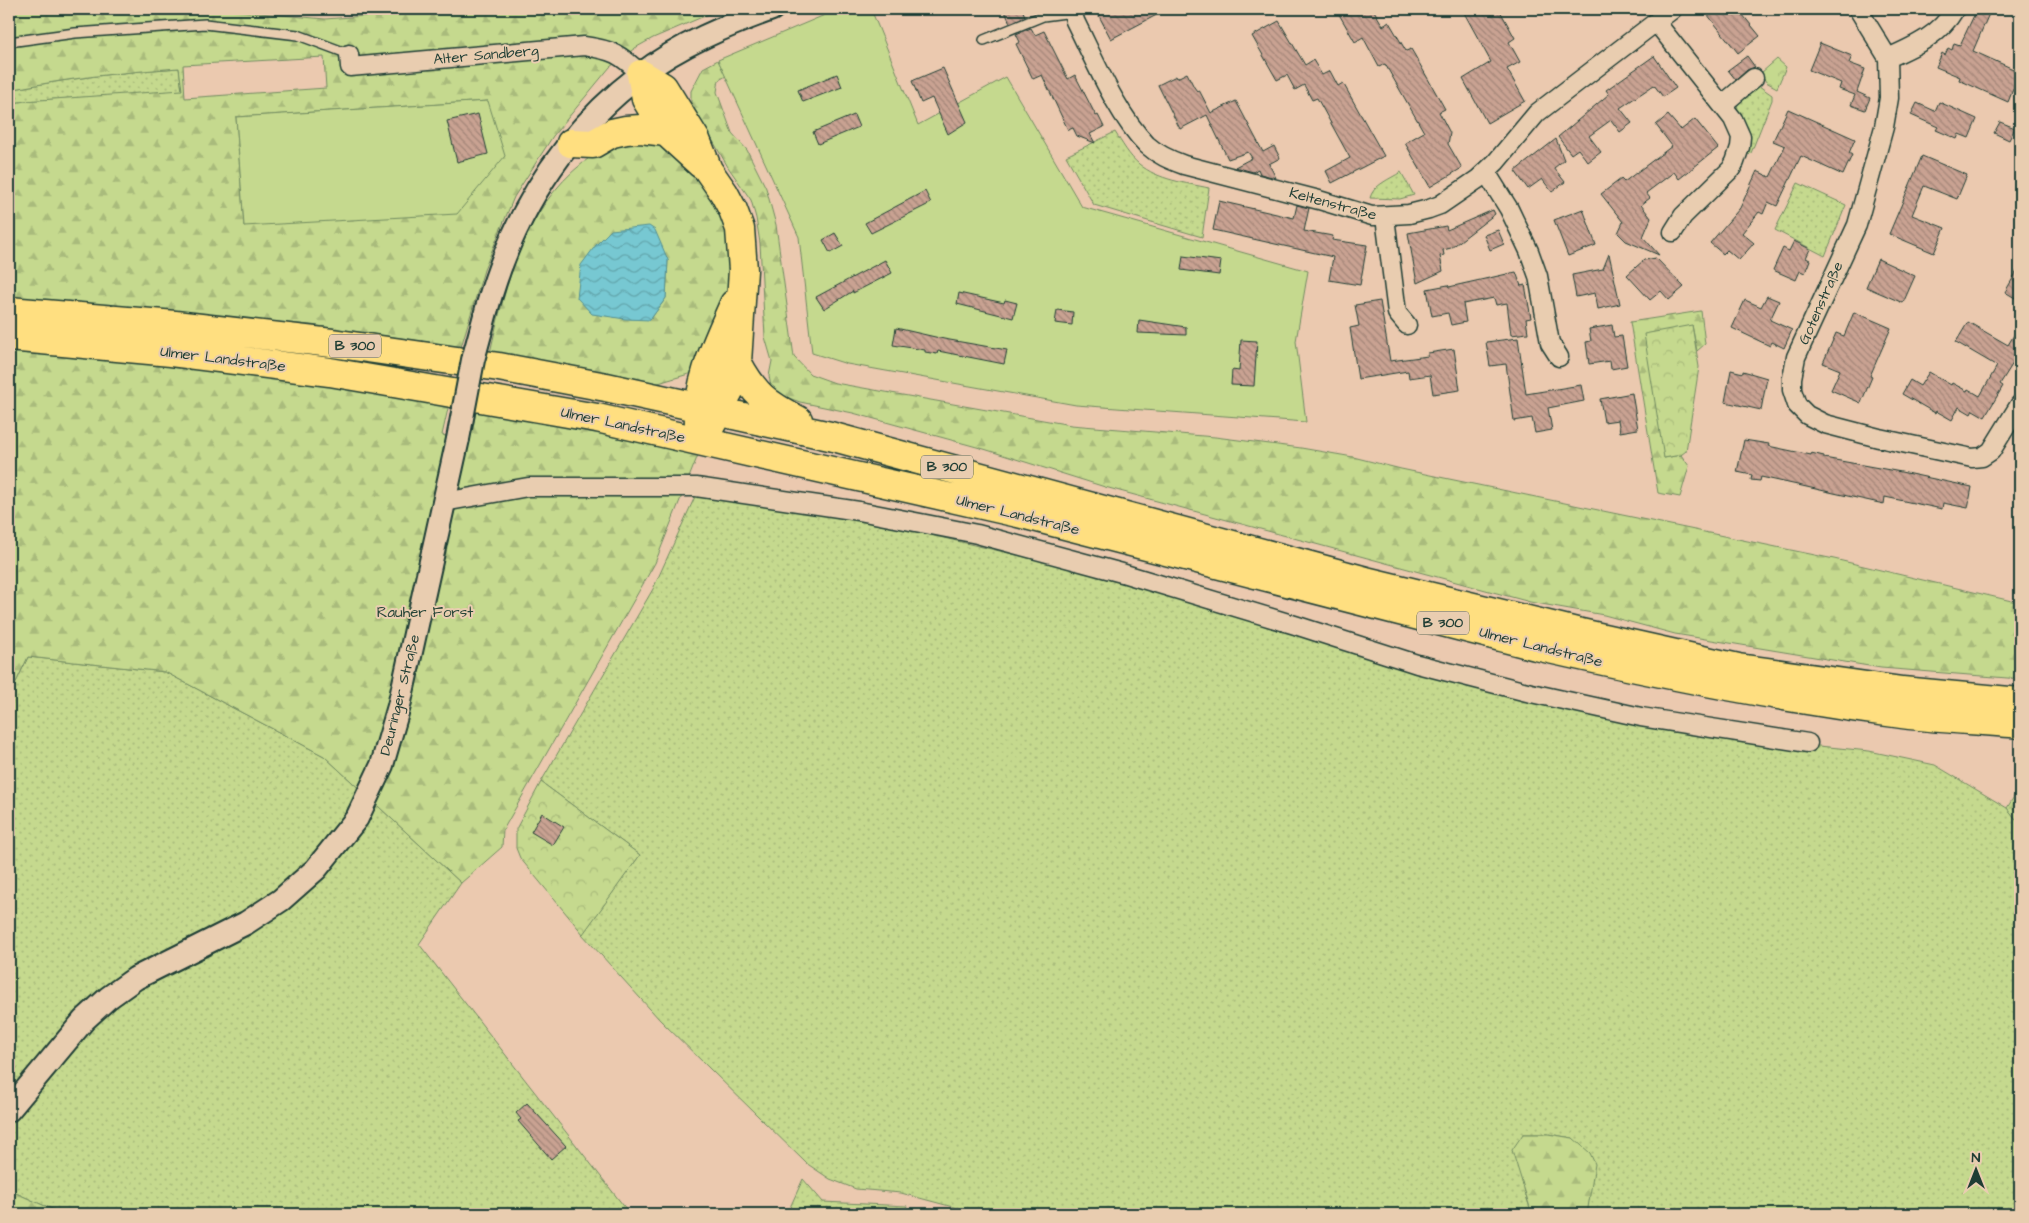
<svg xmlns="http://www.w3.org/2000/svg" width="2029" height="1223" font-family="'Architects Daughter',sans-serif">
	<defs>
		<pattern id="grass-dots" width="8" height="8" patternUnits="userSpaceOnUse" patternTransform="scale(1.25)"><rect width="8" height="8" fill="#c5d98e"/><path d="M2 2h.1M6 6h.1" fill="none" stroke="#a9bb7b" stroke-width="1.8" stroke-linecap="round"/></pattern>
		<pattern id="forest-firs" width="22" height="20" patternUnits="userSpaceOnUse" patternTransform="scale(1.25)"><rect width="22" height="20" fill="#c5d98e"/><path d="M5 1l3.5 6h-7zM16 11l3.5 6h-7z" fill="#a9bb7b"/></pattern>
		<pattern id="park-crowns" width="20" height="18" patternUnits="userSpaceOnUse" patternTransform="scale(1.25)"><rect width="20" height="18" fill="#c5d98e"/><path d="M2 6a3 3 0 1 1 6 0M12 15a3 3 0 1 1 6 0" fill="none" stroke="#a9bb7b"/></pattern>
		<pattern id="water-waves" width="16" height="10" patternUnits="userSpaceOnUse" patternTransform="scale(1.25)"><rect width="16" height="10" fill="#77c8d2"/><path d="M0 5q4-4 8 0t8 0" fill="none" stroke="#61a4ab"/></pattern>
		<pattern id="building-back-hatch" width="6" height="6" patternUnits="userSpaceOnUse" patternTransform="scale(1.25)"><rect width="6" height="6" fill="#c9a292"/><path d="M-1 5l2 2M0 0l6 6M5-1l2 2" fill="none" stroke="#a38578"/></pattern>
	</defs>
	<rect width="100%" height="100%" fill="#ebc9af"/>
	<filter id="ink" filterUnits="userSpaceOnUse"><feTurbulence type="fractalNoise" baseFrequency=".02" numOctaves="2"/><feDisplacementMap in="SourceGraphic" scale="10" xChannelSelector="R" yChannelSelector="G"/><feConvolveMatrix kernelMatrix="1 2 1 2 8 2 1 2 1" color-interpolation-filters="sRGB"/></filter>
	<g filter="url(#ink)">
		<path fill="url(#grass-dots)" stroke="#728b61" d="M179,68l3,23 -157,10 -16,3v-14c57,-11 113,-18 170,-22z
			M1759,86l13,9v5l-21,53 -2,2 -12,-47 1,-4z
			M1115,132c7,11 14,24 24,32 19,16 47,19 70,24l-7,49 -108,-32 -28,-49z
			M1401,172l13,23 -14,4 -30,-1c3,-13 20,-19 31,-26z
			M1798,183l48,22 -21,51 -50,-26z
			M698,490l220,42 116,27 117,32 233,71 159,40 125,29 201,20 66,14 72,43 13,16v390h-433l3,-26 -17,-50 -25,-4h-24v56l8,24h-553l-78,-21 -45,-4 -26,-10 -24,-16 -146,-143 -78,-86 58,-79 -99,-73 112,-193z
			M28,657l137,15 159,84 137,127 -42,61 211,270h-567l-54,-24v-493z
			M803,1179l20,23 84,4 -4,8h-116z"/>
		<path fill="url(#forest-firs)" stroke="#728b61" fill-rule="evenodd" d="M9,9h207l109,10 132,-10h264l-68,29 -18,10 -25,19 -57,69 -39,61 -30,73 -23,77 -150,-22 -302,-26v-195l16,-3 157,-11 -3,-22c-57,4 -114,11 -170,22zM324,57l2,31 -141,10 -2,-33zM488,101l-244,125 -8,-109z
			M718,60l8,16 -7,4 -2,12 15,41 15,17 19,38 10,37 18,132 16,17 25,9 236,42 144,12 86,11 52,9 48,12 433,90 186,44v76l-139,-11 -206,-34 -71,-19 -74,-13 -425,-115 -121,-38 -131,-36 -53,-11 -28,-10 -3,-16 3,-15 -7,-24 -5,-94 -4,-25 -5,-18 -23,-33 -37,-64v-12l12,-23z
			M654,141c23,11 38,29 52,50 11,16 24,34 26,55 5,44 -23,88 -40,127l-37,11 -165,-31c16,-71 34,-144 94,-191 8,-6 16,-15 24,-19 8,-3 37,-2 46,-2zM668,260l-2,38 -16,22z
			M1701,311l4,33 -8,7 -5,-26 -28,133 17,-3 8,11 -9,31 -22,-4 -28,-171z
			M9,350l197,18 243,36 -7,31 27,7 8,-34 221,47 -43,108 -152,267 -1,17 -41,36 -137,-127 -159,-84 -137,-15 -19,40z
			M2020,787v37l-13,-16z
			M1523,1134h25l25,4 17,15 5,11 -8,50h-55l-20,-64z
			M9,1190l54,24h-54z"/>
		<path fill="url(#park-crowns)" stroke="#728b61" d="M1777,59l9,8 -9,21 -11,-6 -5,-9z
			M1692,325l7,42 -13,84 -5,4 -17,3 -20,-124z
			M541,782l99,73 -57,79 -63,-76 -4,-10v-19z"/>
		<path fill="#c5d98e" stroke="#728b61" d="M839,9h32l47,116 88,-48 76,130 226,64 -12,70 10,81 -230,-17 -229,-41 -35,-11 -13,-116 -81,-177z
			M488,101l17,55 -48,58 -213,12 -8,-109z"/>
		<path fill="url(#water-waves)" stroke="#549093" d="M649,226l6,4 13,30 -2,38 -16,22 -25,-1 -33,-5 -15,-16 4,-33 15,-20 15,-15z"/>
		<path fill="url(#building-back-hatch)" stroke="#1f3d34" d="M1004,9h18l3,7 -15,7z
			M1112,9h56l-57,30 -12,-23z
			M1336,9h37l10,17 6,-4 17,29 5,-2 3,5 31,55 -6,3 11,21 -2,11 14,24 -32,19 -25,-44 19,-11 -39,-68 -6,3 -16,-30 -8,5z
			M1462,9h37l16,29 -6,4 11,20 -13,7 18,32 -38,22 -24,-44 28,-17z
			M1703,9h35l22,27 -22,17z
			M1977,9h14l-18,42 47,21 -12,30 -49,-22 1,-3 -24,-10 6,-14 3,2 3,-7 4,2 2,-7 6,2z
			M1279,21l26,44 8,-5 9,15 8,-4 8,15 5,-3 41,73 -52,27 -6,-12 24,-13 -33,-60 -5,2 -8,-15 -9,5 -8,-15 -10,5 -25,-44z
			M1031,28l4,7 9,-4 24,48 7,-4 21,41 2,-1 6,12 -14,7 5,9 -18,-7 -4,-8 -5,2 -26,-55 -9,4 -17,-35 4,-2 -4,-8z
			M1820,43l32,13 -3,7 16,6 -8,23 13,6 -5,12 -14,-5 4,-10 -16,-6 2,-6 -32,-13z
			M1654,56l22,32 -13,9 -9,-12 -34,23 12,15 -12,9 -9,-12 -22,16 12,16 -13,10 -10,-13 -7,5 -13,-17 51,-43 -3,-4z
			M1747,56l8,11 -8,3 -11,10 -8,-10z
			M943,68l24,54 -19,12 -16,-36 -11,5 -9,-22z
			M1187,73l7,14 3,4 2,-1 12,23 25,-12 27,51 11,-6 6,12 -11,6 7,14 -16,-4 -2,-5 -5,3 -18,-5 17,-9 -4,-6 -20,7 -21,-44 -27,14 -22,-44 18,-9 1,2z
			M837,74l5,13 -39,15 -5,-12z
			M1939,102l38,17 -8,19 -10,-4 -2,5 -21,-9 2,-3 -27,-12 6,-12 18,8z
			M1788,109l67,30 -6,14 3,2 -9,20 -42,-19 -24,50 -9,-4 -5,12 -4,-2 -17,21 12,10 -15,17 -12,-10 -4,4 -13,-11 30,-35 17,-37 13,6 15,-31 -12,-5z
			M478,114l10,40 -31,8 -10,-41z
			M854,115l5,12 -41,17 -5,-12z
			M1668,115l13,15 14,-11 23,29 -39,31 -5,-7 -28,21 4,5 -9,7 10,13 -8,19 16,18 -33,-14 -8,-8 5,-11 -22,-28 20,-15 3,3 48,-36 -16,-21z
			M2000,122l15,6 -6,12 -15,-7z
			M1556,139l8,21 -10,8 11,14 -13,10 -10,-13 -14,10 -13,-18z
			M1922,156l45,19 -10,24 -33,-13 -12,29 33,13 -11,25 -45,-19z
			M925,191l6,12 -60,30 -6,-10z
			M1219,201l75,17 3,-13 12,3 -5,23 29,5 -1,4 35,5 -7,40 -31,-5 4,-23 -120,-27z
			M1583,209l13,36 -28,11 -14,-36z
			M1493,210l2,4 -44,34 -8,2 1,5 -4,1 3,15 -26,12 -9,-50 38,-7 1,4z
			M1498,230l6,14 -14,6 -6,-15z
			M835,233l8,13 -13,7 -7,-13z
			M1794,241l16,8 -4,9 4,2 -5,13 -5,-2 -4,9 -23,-10 10,-22 6,3z
			M1609,254l11,50 -22,5 -3,-16 -19,4 -4,-22 31,-6z
			M1183,256l38,5 -2,14 -38,-5z
			M1656,258l28,29 -15,13 -8,-9 -11,9 -23,-25 17,-15z
			M1878,259l37,17 -12,27 -37,-16z
			M885,260l7,13 -39,20v-2l-29,18 -8,-12z
			M2020,266v35l-15,-9z
			M1516,272l5,14 4,-1 6,33 -5,1 2,14 -17,2 -4,-32 -11,2 -2,-7 -31,6 3,18 -15,3 -3,-12 -16,3 -5,-27 21,-4 1,2z
			M959,293l45,10 1,-3 12,3 -4,15 -56,-14z
			M1767,296l12,5 -9,19 22,10 -8,18 -12,-6 -2,4 -38,-18 13,-28 16,7z
			M1380,301l10,60 38,-5v-3l26,-4 6,41 -27,4 -3,-19 -21,3 -1,-7 -50,8 -8,-51 9,-2 -4,-21z
			M1057,310l16,2 -1,13 -17,-2z
			M1854,312l37,16 -21,48 2,1 -11,26 -30,-13 9,-20 -17,-7 13,-30 8,3z
			M1139,320l47,7v8l-48,-2z
			M1968,322l40,23 12,-20v27l-20,32 3,2 -18,31 -12,-7 -2,4 -12,-7 -7,13 -16,-9 -1,2 -33,-19 8,-14 10,6 9,-14 22,13 1,-2 15,8 1,-2 12,7 17,-30 -41,-24z
			M1612,325l2,12 8,-1 5,30 -16,3 -1,-8 -21,3 -3,-22 5,-1 -2,-12z
			M896,328l48,11 63,11 -3,14 -66,-13 -1,3 -12,-2v-2l-32,-5z
			M1518,338l8,56 55,-9 3,16 -36,7 4,22 -17,3 -3,-15 -18,3 -8,-57 -16,2 -4,-24z
			M1241,340l16,1 -3,45 -23,-1 1,-15 7,1z
			M1731,370l12,3v-2l24,7 -6,32 -36,-8z
			M1632,393l6,36 -18,3 -2,-12 -14,2 -4,-23z
			M1744,440l25,4 -1,2 24,5 19,4v-2l13,3v2l77,14 71,15 -4,21 -25,-5 -1,6 -57,-12 -1,7 -123,-27 -1,4 -9,-1 1,-5 -15,-3z
			M542,813l22,14 -11,18 -22,-13z
			M527,1103l39,43 -15,13 -33,-38 3,-2 -5,-6z"/>
		<g fill="none" stroke-linecap="round" stroke-linejoin="round">
			<g stroke="#1f3d34" stroke-width="12">
				<path id="service" d="M984,40l59,-24 30,-4
					M9,42l66,-9 130,-9 93,11 51,19"/>
			</g>
			<g stroke="#1f3d34" stroke-width="21">
				<path id="minor" d="M1075,9l-2,3 2,9c19,38 42,94 72,124 11,10 23,15 37,20l135,35 53,16 37,-2 20,-5 11,-4 38,-26 18,-17 41,-49 136,-104
					M1858,9l30,49 1,40 -5,29 -27,98 -61,132 -4,21v12l5,15 10,10 18,9 54,14 93,20 10,-1 9,-6 29,-47
					M1656,22l77,97 8,18 -1,10 -5,15 -4,7 -48,47 -10,16
					M349,54l1,13 234,-21c29,4 36,8 57,28
					M1888,58c27,-12 52,-23 67,-49
					M1722,105l32,-27
					M1486,172l23,37 20,42 9,25 12,67 9,14
					M1385,217l12,96 10,12
					M444,502l84,-15h168l163,24 118,23 145,39 173,52 122,39 114,29 110,24 167,26"/>
			</g>
			<g stroke="#1f3d34" stroke-width="26">
				<path id="tertiary" d="M487,308c26,-93 76,-174 153,-233 39,-30 88,-50 132,-66
					M9,1110l75,-90 24,-22 28,-20 110,-55 35,-23 35,-31 41,-51 25,-53 17,-59 59,-267"/>
			</g>
			<g stroke="#1f3d34" stroke-width="31">
				<path id="primary" d="M641,74l22,13 33,53 12,30 16,23 9,17 7,19 3,41 -6,92 -7,27 -19,36
					M641,74l5,25 20,33 35,32
					M571,143l22,1 19,-11 14,-3 15,-1 25,3
					M9,311l166,14 157,18 167,24 107,20 224,49 536,145 211,51 161,36 164,23 118,11
					M9,337l162,15 159,20 267,46 421,95 518,133c119,27 238,51 359,67 41,6 84,7 125,11
					M737,362c17,32 29,42 61,58
					M699,425c-2,-43 18,-82 35,-121"/>
			</g>
			<use href="#service" stroke="#e9cdb0" stroke-width="9"/>
			<use href="#minor" stroke="#e9cdb0" stroke-width="18"/>
			<use href="#tertiary" stroke="#e9cdb0" stroke-width="22"/>
			<use href="#primary" stroke="#ffdf80" stroke-width="28"/>
			<g stroke="#1f3d34" stroke-width="26" stroke-linecap="butt">
				<path id="tertiary-bridge" d="M458,439l15,-79 14,-52"/>
			</g>
			<use href="#tertiary-bridge" stroke="#e9cdb0" stroke-width="22"/>
		</g>
	</g>
	<g text-anchor="middle" dominant-baseline="central" stroke-width="4" stroke-linejoin="round" paint-order="stroke">
		<g fill="#e9cdb0" stroke="#5c6859" stroke-width="1">
			<rect x="329" y="334.5" width="52" height="23" rx="4"/>
			<rect x="921" y="455.5" width="52" height="23" rx="4"/>
			<rect x="1417" y="611.5" width="52" height="23" rx="4"/>
		</g>
		<g font-size="14" font-weight="bold" fill="#1f3d34">
			<text x="355" y="346">B 300</text>
			<text x="947" y="467">B 300</text>
			<text x="1443" y="623">B 300</text>
		</g>
		<g font-size="15" fill="#1f3d34" stroke="#e9cdb0">
			<text transform="translate(486 55) rotate(-5)">Alter Sandberg</text>
			<text transform="translate(1333 204) rotate(15)">Keltenstraße</text>
			<text transform="translate(1821 303) rotate(-66)">Gotenstraße</text>
			<text transform="translate(223 359) rotate(7)">Ulmer Landstraße</text>
			<text transform="translate(623 425) rotate(12)">Ulmer Landstraße</text>
			<text transform="translate(1018 515) rotate(14)">Ulmer Landstraße</text>
			<text transform="translate(1541 647) rotate(14)">Ulmer Landstraße</text>
			<text transform="translate(400 695) rotate(-76)">Deuringer Straße</text>
		</g>
		<g font-size="15" fill="#274538" stroke="#e9cdb0">
			<text x="425" y="612">Rauher Forst</text>
		</g>
	</g>
	<rect width="2029" height="1223" fill="none" stroke="#e9cdb0" stroke-width="30"/>
	<rect x="15" y="15" width="1999" height="1193" fill="none" stroke="#1f3d34" stroke-width="2" filter="url(#ink)"/>
	<g transform="translate(1976 1170)" stroke="#e9cdb0" stroke-width="4" paint-order="stroke">
	<path d="M0-4L9 19L0 12L-9 19Z" fill="#1f3d34"/>
	<text y="-8" font-size="14" font-weight="bold" text-anchor="middle" fill="#1f3d34">N</text>
	</g>
</svg>
